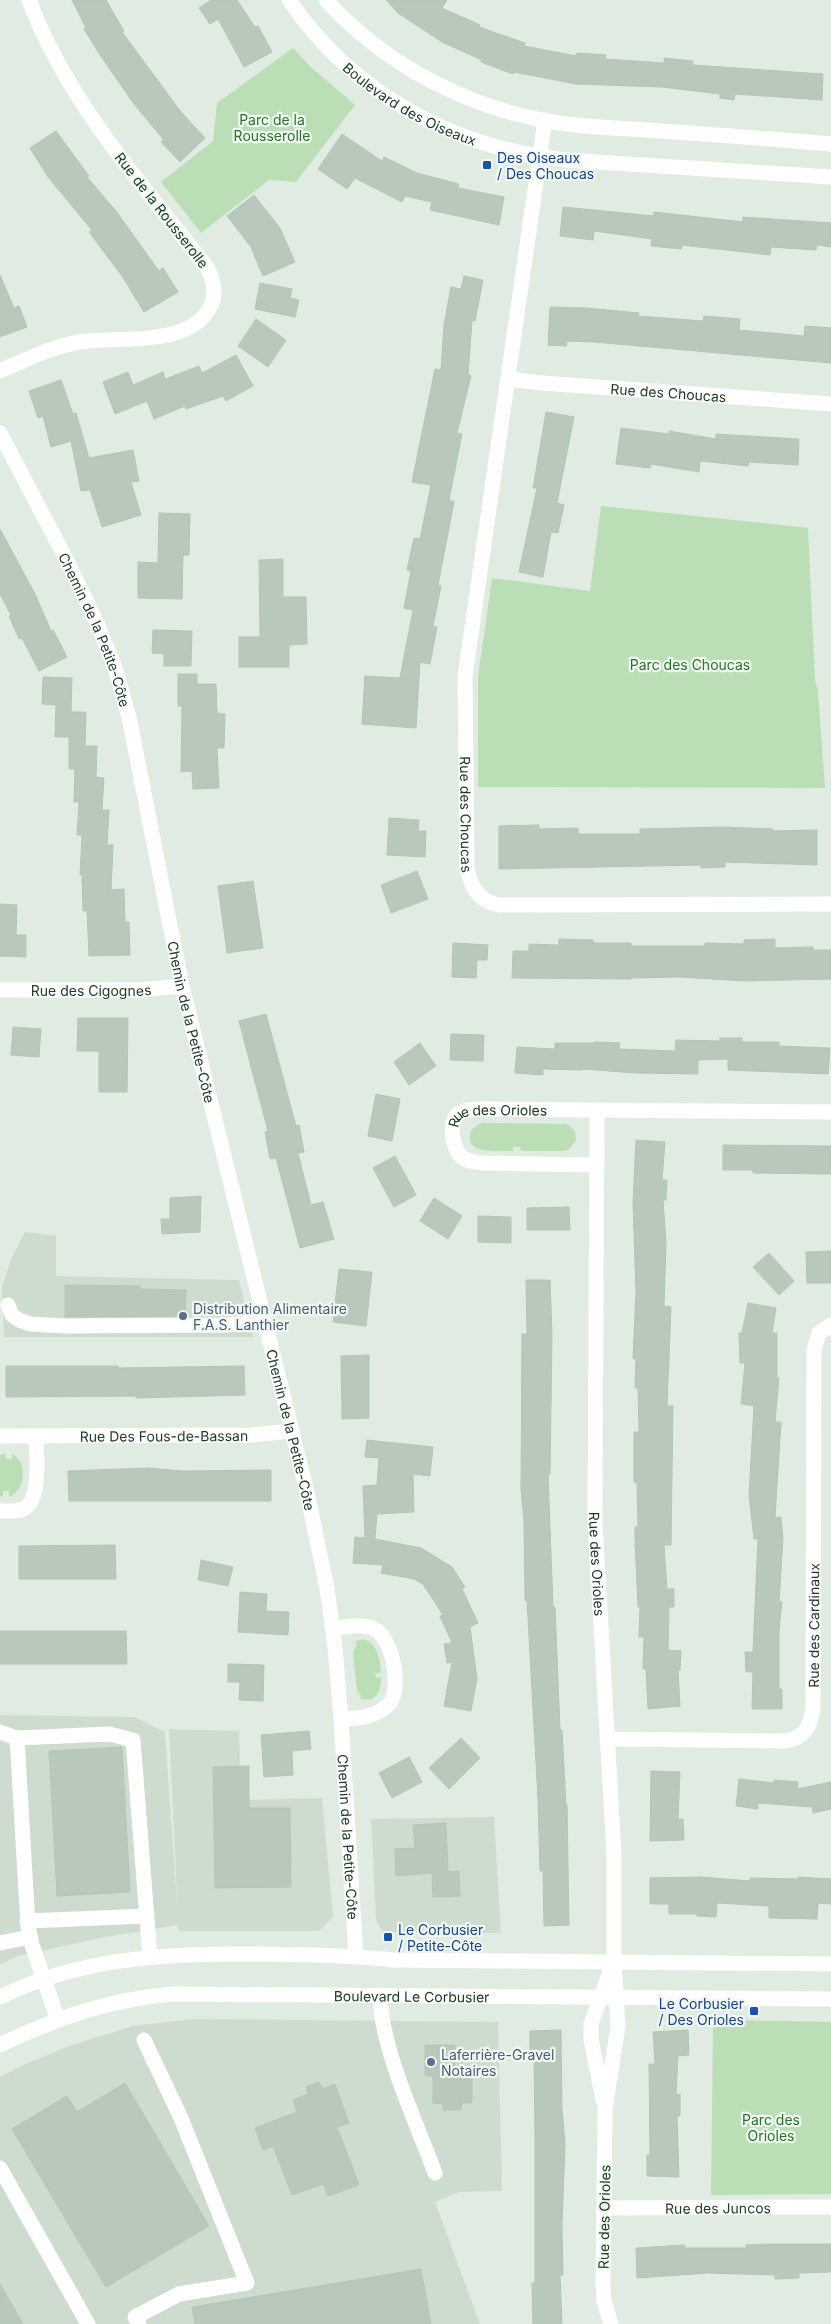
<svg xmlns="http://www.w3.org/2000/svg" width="831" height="2324" font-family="Inter,sans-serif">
	<rect width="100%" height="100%" fill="#e0ece2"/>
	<path fill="#cedcd0" d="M25,1232l31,4v40l183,4 14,57h-249l-2,-49 9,-29z
		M0,1715l135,2 30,15 13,185 -9,-188 70,2 2,69 81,-2 11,119 -14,14h-140l-1,-6 -73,12 -87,19 -18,8z
		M494,1817l7,116 -118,-1 -7,-12 -5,-101z
		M193,2019l305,3 4,169 -43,1 -24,10 45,122h-480v-247l25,-13 47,-19 61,-19z"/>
	<path fill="#bcdeb7" d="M293,48l18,19 44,38 -59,77 -27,-2 -68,53 -40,-51 52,-41 4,-38z
		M601,506l207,22 7,152 3,10 7,98 -347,-1v-110l14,-99 98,13z
		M481,1123l86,1 8,7 1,10 -8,9 -6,1h-41l-1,-4h-7v4c-16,0 -53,4 -41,-22z
		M6,1454v5h6v-5c17,8 13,37 -3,43v-6h-6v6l-3,-1v-41z
		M364,1639c13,5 17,21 17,34h-6l1,5 5,-1c0,15 -5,26 -21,22l1,-4 -4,-4 -4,-39 4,-8 -2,-3z
		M732,2020l99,2v172l-120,1 2,-168v-2z"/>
	<path fill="#b8c9bc" stroke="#b2c6b6" d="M72,0h34l18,31 -2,1 59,80 24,26 -25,24 -19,-20 3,-2 -30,-36 -34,-49 -16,-26 2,-1z
		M211,0h26l18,27 3,-1 14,26 -28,15 -26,-48 -8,5 -11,-16z
		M386,0h61l-5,8 38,17 -1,2 46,16 -1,3 52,10 1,-3 29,2 -1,4 59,4v-5l29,3v4l130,9 -1,26 -87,-6 -1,6 -14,-2v-4l-58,-7 -86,-3 -62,-12 -1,2 -32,-12 1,-2 -40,-18 -44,-29z
		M56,131l33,45 -2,1 29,34 43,60 4,-3 15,24 -34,20 -22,-36 -33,-44 3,-2 -44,-53 -18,-29z
		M342,134l40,27 2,-4 33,16 42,11 -1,4 46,9 -5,28 -69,-15 2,-8 -27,-6 -3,6 -47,-24 -8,11 -29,-20z
		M254,195l26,33 15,34 -32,14 -12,-29 -24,-31z
		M563,207l91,9v-4l89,10v-5l88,6v24l-14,-2 -1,5 -45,-3 -1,8 -88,-10 -1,4 -30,-3 1,-7 -58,-8 -1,9 -33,-4z
		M0,275l14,33 5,-2 8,21 -27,10z
		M464,276l19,4 -8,41 -3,-1 -4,55 3,1 -14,57 5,1 -13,66 5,2 -16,83 3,1 -8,40 4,1 -7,37 -10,-2 -4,66 -54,-4 3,-48 35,2 13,-68 -9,-2 7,-37 -4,-1 7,-32 6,1 11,-54 -19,-3 23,-113 6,1 3,-45 7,-38 10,2z
		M260,283l32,6 -2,9 9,2 -4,17 -40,-8z
		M550,307l36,1 53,5 -1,3 65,5 1,-5 36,3 -1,11 65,6 1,-10 26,2v35l-237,-21 -27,-1 -1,5 -18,-1z
		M256,319l30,21 -18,27 -30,-21z
		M236,355l17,31 -27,15 -3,-5 -37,13 -1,-3 -31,13 -7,-18 -32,13 -12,-32 25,-10 5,13 30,-13 2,7 34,-13 3,7z
		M61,380l12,34 3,-1 13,45 44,-8 6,31 -8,1 10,33 -39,12 -12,-37 -9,1 -10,-50 -20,6 -8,-31 -5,2 -9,-27z
		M546,412l28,5 -17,86 7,2 -6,28 -7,-1 -8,45 -24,-5 18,-84h-4z
		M621,428l48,6v-3l47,8v-5l83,5 -1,26 -49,-3 -1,4 -48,-5 -1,11 -48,-8 -1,4 -34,-4z
		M159,513l31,1 -1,41h-6l-1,44 -44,-1v-36l20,1z
		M0,529l35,65 16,37 2,-1 14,27 -28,14 -17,-33 -3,1 -10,-23 2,-1 -11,-21z
		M283,559v38h23l1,47 -18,1v22h-50v-30h21l-1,-77z
		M153,630l39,1 -1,35h-27v-12l-12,-1z
		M178,674h19v10h19l1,29 8,1 -1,34h-7l2,40 -26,1 -1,-18 -11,1 1,-66h-4z
		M43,677l29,1 -1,34h15l-1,34h12l-1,31 8,1 -2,32h7l-2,35h6l-2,45 13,-1 1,33h4l1,33 -41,1 -2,-45h-4l-1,-36 -2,-1 2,-39h-5l2,-33h-5l1,-33h-6v-32h-14l1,-32 -14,-1z
		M389,818l30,2 -1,11h8l-1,26 -38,-2z
		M539,825v4l39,-1v6h62v-5l83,-2 50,2v2l44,-1v35l-92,-3v5l-24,1v-3l-202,4v-43z
		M417,871l11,28 -37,14 -10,-28z
		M253,881l10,67 -36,5 -9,-67z
		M0,904l17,1 -1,30h10v22l-26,-1z
		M559,939l34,1v3h38v3h74v-3l39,1v-4l31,-1v9l38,-1v3h18v29l-86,2 -65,-4 -49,1v1l-119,-1 1,-27h16v-7l30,1z
		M453,943l35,2 -1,15h-10l-1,18 -24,-1z
		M266,1014l30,112 3,-1 5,27 -6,1 13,52 12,-3 11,37 -34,9 -24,-90 -6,1 -5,-27 3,-1 -29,-110z
		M78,1018h50l-1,74h-28v-41h-22z
		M13,1027l28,2 -2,28 -28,-2z
		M451,1034l33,1 -1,26 -33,-1z
		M720,1038h22v4h37v4l51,2 -2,26 -100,-4v-11l-30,1v14l-63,-1 -52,-4v1l-40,-1v6l-28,-2 2,-26 38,2v-6h39v-1l26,1 -1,6 56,2 1,-11 44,1z
		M420,1043l16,23 -27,19 -15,-23z
		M376,1094l24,5 -8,42 -24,-5z
		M636,1140l29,2 -3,38h5l-1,20h-3l3,42 -2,64 7,1 -4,99h6l-2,139h-7l3,44h7v18h-5l-1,43 13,1 -1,19h-2l2,36 -32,3 -2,-40h-3l1,-32h-5l1,-30h-2l-3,-68v-12h3l-1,-45h-3v-50h5l-1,-44h-3l1,-29h-3l3,-67 -3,-89z
		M723,1145l108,1v28l-78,-1v-3h-30z
		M395,1156l21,39 -22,12 -21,-39z
		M201,1196l-1,36 -38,2 -1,-15h9v-21z
		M434,1198l28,18 -14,23 -28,-18z
		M569,1207l1,23h-43v-22z
		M478,1216l33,1v26l-33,-1z
		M831,1251v32h-24l-1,-31z
		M769,1253l25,28 -15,14 -26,-28z
		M339,1269l33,3 -6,54 -33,-4z
		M526,1280h24l2,54 -2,140h-2l5,133h2l5,123h2l4,75h1l2,120 -25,1 -1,-55h-3l-2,-72 -11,-199 -2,1 -1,-81 -3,-31 1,-155h5z
		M65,1285l75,1v3l46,1 -1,26 -120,1z
		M748,1303l28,5 -4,25h5v45h2l-4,44h6l-6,96 6,-1 2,21 -4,64h3l-3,28v59h3v20h-30l1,-37h-7l-1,-20h8l5,-113h-4l-5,-43 5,-90 -13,-2 4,-41h-5l-1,-30h3z
		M369,1355v63l-27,1 -1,-63z
		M6,1366h112v2l126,-2 1,29 -109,3v-2l-130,1z
		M367,1440l66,7 -3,29 -17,-2 1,38 -37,2 -2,25 46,9 31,19 13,20 -3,2 16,34 -8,4 7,52 -6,32 -27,-5 8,-44 -5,1 -3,-19 8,-1 -12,-27 3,-1 -20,-31 -9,-5 -33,-6 2,-8 -30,-2 2,-26 10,1 -2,-52 14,-1 2,-27 -14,-1z
		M147,1468l35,3 89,-1v31h-202l-1,-30z
		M115,1545l1,34h-97v-33z
		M201,1560l32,7 -5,19 -30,-6z
		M240,1592l27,2 -1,17 23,1 -1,23 -50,-3z
		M0,1631h126l1,33h-127z
		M228,1664l36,1 -1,36 -24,-1 1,-18h-12z
		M309,1731l2,18 -19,2 1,24 -29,2 -3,-42z
		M461,1738l19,20 -31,31 -20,-21z
		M122,1747l8,145 -73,4 -8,-145z
		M409,1757l13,25 -30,16 -13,-25z
		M249,1766v42h41l1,79 -76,1 -2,-121z
		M651,1771l29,1 -2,47h5l1,21 -34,1z
		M739,1779l35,4v-3l24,2 -1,7 34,-7v27l-18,4 -1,-6 -54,-4v6l-22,-3z
		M446,1823l2,49 11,-1 1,25 -27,1 -1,-24 -36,3 -1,-27 20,-1 -2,-23z
		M701,1877l49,4v-3l48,1v-2l33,2v25l-13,-1 -1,16 -48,-1v-12l-52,-3 -1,14 -19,-1v-2h-28v-10h-19v-26z
		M561,2030l1,79 3,36 -3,79 1,51h-3l2,49h-29l-1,-41h3v-146l-1,-84h-4v-22z
		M688,2030l1,25 -11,1 -2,39 4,-1v22h-3l2,61 -32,-1v-21h3l-1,-91h6l-2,-32z
		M425,2045h30v23h17v35h-10l-1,7h-18v-6l-10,-1v-27h-8z
		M319,2082l3,7 13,-5 14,39 -12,4 22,58 -31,11 -5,-12 -31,11 -19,-49 -10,4 -8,-22 42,-16 -4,-12 15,-6 -2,-7z
		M125,2083l84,143 -103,61 -94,-158 55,-33 10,16z
		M768,2244h63v28l-32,1v5l-24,1v-4l-66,-2 -72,5 -1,-30 49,-3v3h61v-3z
		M421,2269l10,55h-236l-3,-17z
		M0,2284l23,40h-23z"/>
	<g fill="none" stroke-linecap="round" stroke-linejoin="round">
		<g stroke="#fff" stroke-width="15">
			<path id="s1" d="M289,0c64,94 165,148 277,160l265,17"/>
			<path d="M326,0c61,67 144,109 233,123 34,5 68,5 102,8 57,4 113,8 170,13"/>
			<path id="s2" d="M545,120l-80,556 2,191c3,19 12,35 32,38l332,-1"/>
			<path d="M0,371c26,-11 51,-24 79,-29 38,-6 115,7 133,-39 5,-13 1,-25 -6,-37 -65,-83 -139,-165 -177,-266"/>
			<path id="s3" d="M508,379l35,4 288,21"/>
			<path id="s4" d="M0,433l64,122 33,68 18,45 14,49 53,269 124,502 21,100 8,59 6,72 15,237"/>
			<path id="s5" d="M0,990h139l43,-4"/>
			<path id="s6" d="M597,1110l-2,412 19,332v108l4,64 -13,83 -2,176 1,16 7,23"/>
			<path id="s7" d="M597,1165l-115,-2c-6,-1 -14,-1 -19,-5 -10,-7 -15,-34 -6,-43 7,-6 15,-5 23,-6l351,3"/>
			<path d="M8,1305l4,10 7,5 11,4 35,2 162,-1 37,-5"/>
			<path id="s8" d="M0,1436l252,-1 39,-4"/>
			<path d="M0,1511c7,0 16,1 23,-2 19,-8 13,-55 13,-73"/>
			<path d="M333,1629c13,-2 28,-6 41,0 19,8 29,62 14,76 -13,13 -30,13 -47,14"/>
			<path d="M0,1732l17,6"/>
			<path id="s9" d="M607,1739l177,2c21,-2 28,-17 29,-36l1,-355 5,-17 12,-8"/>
			<path d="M27,1921l120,-5"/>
			<path d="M0,1943l30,-6"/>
			<path d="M380,1995c1,54 36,126 55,178"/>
			<path d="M0,1997c78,-38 163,-44 249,-43 49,0 96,1 145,6l437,4"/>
			<path d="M58,2020l-26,-75 -4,-19 -11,-188 92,-4 24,6 17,217"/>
			<path id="s10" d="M0,2045c56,-27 111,-46 173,-51l658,5"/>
			<path d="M603,2100l-12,-61v-15l21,-58"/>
			<path d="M0,2168l88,156"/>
			<path id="s11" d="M604,2208l227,-1"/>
			<path d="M139,2324l-4,-7 44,-23 68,-11 -66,-165 -37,-78"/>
		</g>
	</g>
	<g fill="#1a4fb4" stroke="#f0f8f1" stroke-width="2">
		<rect x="482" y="160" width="10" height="10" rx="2.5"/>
		<rect x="383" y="1932" width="10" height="10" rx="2.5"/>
		<rect x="749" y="2006" width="10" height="10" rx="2.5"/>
	</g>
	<g fill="#5c6f8a" stroke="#f0f8f1" stroke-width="2">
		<circle cx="183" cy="1316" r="5"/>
		<circle cx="431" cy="2062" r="5"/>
	</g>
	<g text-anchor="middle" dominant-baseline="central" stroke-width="4.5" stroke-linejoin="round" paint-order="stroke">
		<g font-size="14" fill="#203d2a" stroke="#f0f8f1">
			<text stroke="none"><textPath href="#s1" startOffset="162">Boulevard des Oiseaux</textPath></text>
			<text transform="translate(162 210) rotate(52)">Rue de la Rousserolle</text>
			<text stroke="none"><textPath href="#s3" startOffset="161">Rue des Choucas</textPath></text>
			<text stroke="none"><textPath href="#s4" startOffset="219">Chemin de la Petite-Côte</textPath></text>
			<text stroke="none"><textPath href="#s2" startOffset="700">Rue des Choucas</textPath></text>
			<text stroke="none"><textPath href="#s5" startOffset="91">Rue des Cigognes</textPath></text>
			<text stroke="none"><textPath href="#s4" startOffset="624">Chemin de la Petite-Côte</textPath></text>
			<text stroke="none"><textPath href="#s7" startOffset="221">Rue des Orioles</textPath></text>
			<text stroke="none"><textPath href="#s4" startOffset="1044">Chemin de la Petite-Côte</textPath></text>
			<text stroke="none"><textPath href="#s8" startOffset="164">Rue Des Fous-de-Bassan</textPath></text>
			<text stroke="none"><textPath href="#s6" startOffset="454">Rue des Orioles</textPath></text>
			<text stroke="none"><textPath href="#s9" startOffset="308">Rue des Cardinaux</textPath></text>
			<text stroke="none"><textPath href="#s4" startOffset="1456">Chemin de la Petite-Côte</textPath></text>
			<text stroke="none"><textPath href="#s10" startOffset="420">Boulevard Le Corbusier</textPath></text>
			<text stroke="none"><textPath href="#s11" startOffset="114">Rue des Juncos</textPath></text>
			<text transform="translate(604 2217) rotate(-89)">Rue des Orioles</text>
		</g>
		<g font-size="14" fill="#287628" stroke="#f0f8f1">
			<text x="272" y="119">Parc de la<tspan x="272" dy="16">Rousserolle</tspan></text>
			<text x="690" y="664">Parc des Choucas</text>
			<text x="771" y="2119">Parc des<tspan x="771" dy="16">Orioles</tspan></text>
		</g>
		<g font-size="14" fill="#164399" stroke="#f0f8f1" text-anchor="start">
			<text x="497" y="157">Des Oiseaux<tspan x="497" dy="16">/ Des Choucas</tspan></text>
			<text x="398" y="1929">Le Corbusier<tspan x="398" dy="16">/ Petite-Côte</tspan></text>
			<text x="744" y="2003" text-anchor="end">Le Corbusier<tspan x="744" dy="16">/ Des Orioles</tspan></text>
		</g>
		<g font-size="14" fill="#4e5e75" stroke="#f0f8f1" text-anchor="start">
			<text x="193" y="1308">Distribution Alimentaire<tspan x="193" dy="16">F.A.S. Lanthier</tspan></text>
			<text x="441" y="2054">Laferrière-Gravel<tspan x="441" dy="16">Notaires</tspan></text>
		</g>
	</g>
</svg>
